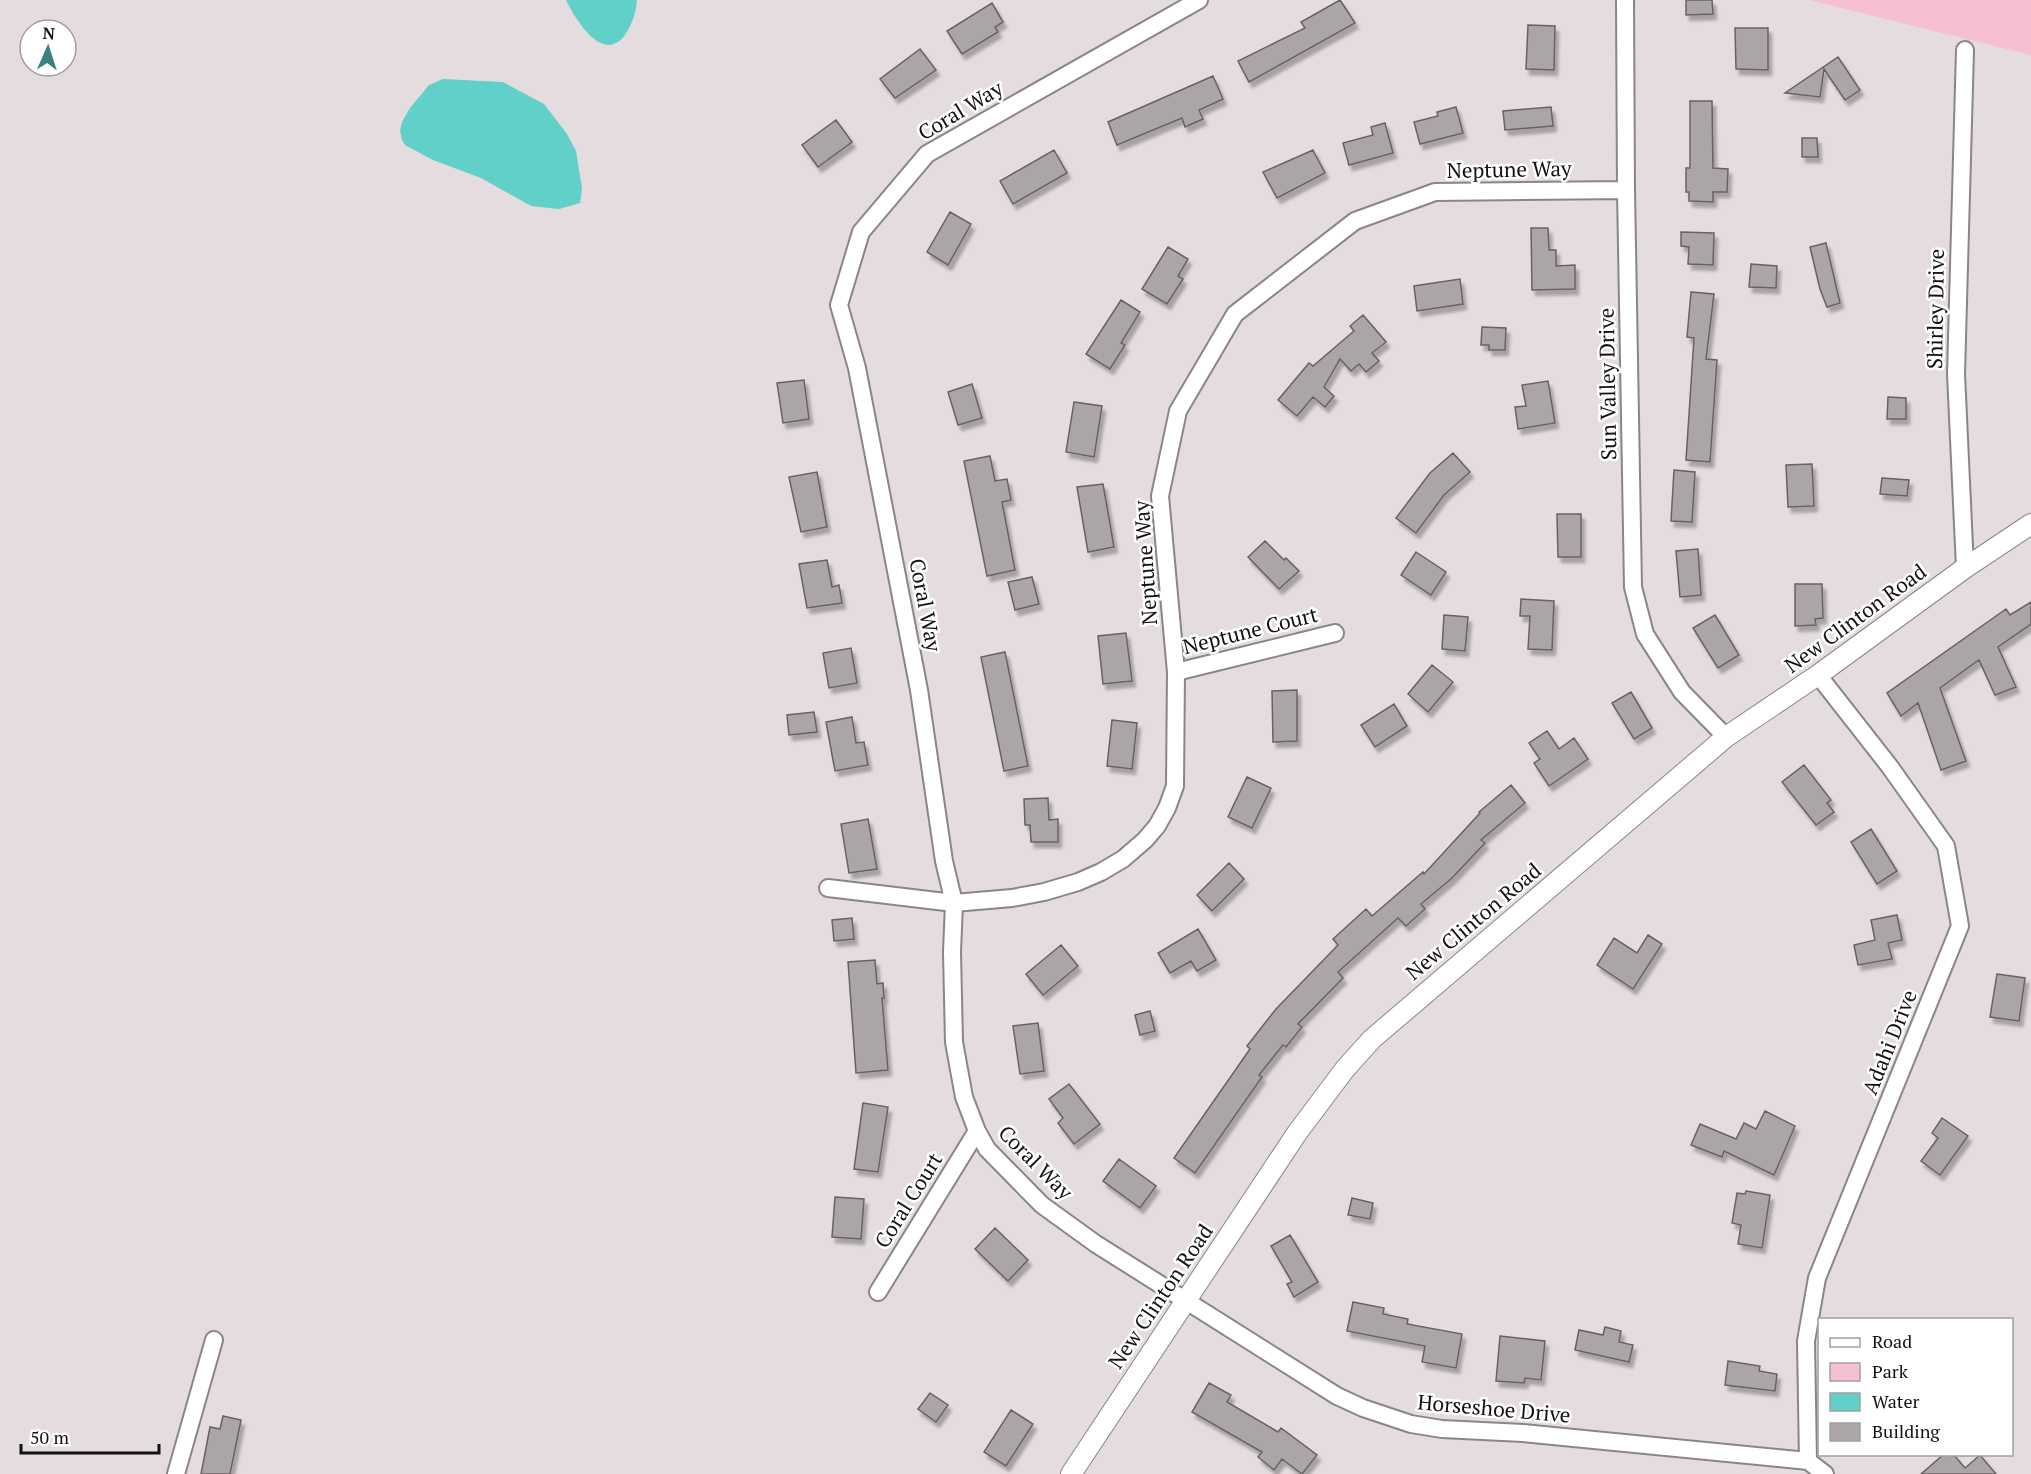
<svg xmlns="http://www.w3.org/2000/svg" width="2031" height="1474" font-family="'PT Serif',serif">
	<defs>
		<filter id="shadow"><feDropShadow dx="3.5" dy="5.5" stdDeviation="1.5" flood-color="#0004"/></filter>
	</defs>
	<rect width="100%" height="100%" fill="#e4dcdf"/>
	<path fill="#f6c0d2" d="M1809,0h222v55z"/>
	<path fill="#60d0c9" d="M566,0h71c-1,13 -5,24 -12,35 -22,30 -50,-16 -59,-35z
		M443,79l60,3 41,22 23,30 9,17 6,37 -2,15 -21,6 -28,-3 -50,-28 -48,-18 -28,-15 -3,-5 -2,-9 2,-9 8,-14 19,-23z"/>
	<path fill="#aca5a7" stroke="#696264" stroke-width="1.5" filter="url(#shadow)" d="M1340,0l15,23 -106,59 -11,-21 67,-33 -4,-6z
		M1686,0h26l1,14 -27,1z
		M992,3l11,19 -8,5 3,5 -36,22 -15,-23z
		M1528,25l27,1 -1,44 -28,-1z
		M1735,28h33v42l-32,-1z
		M920,49l16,21 -41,28 -15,-19z
		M1838,57l22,33 -15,10 -21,-31 -4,28 -35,-4z
		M1213,76l10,23 -24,11 4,9 -18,8 -3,-9 -65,27 -9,-23z
		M1690,101h22l1,67 15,1 -1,23h-14v10l-24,-1v-9h-3v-24h4z
		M1456,107l7,26 -43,11 -6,-22 24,-6 -1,-4z
		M1551,107l2,19 -48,4 -2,-19z
		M836,120l16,22 -34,25 -16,-22z
		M1385,123l8,30 -44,12 -6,-22 30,-8 -2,-8z
		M1802,138h15l1,19h-16z
		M1054,150l13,23 -54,31 -13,-23z
		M1313,150l12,23 -48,25 -14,-26z
		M950,212l21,12 -23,41 -21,-13z
		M1531,228h17l1,22h7v16l19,-1v24l-43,1z
		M1681,232l33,1 -1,32 -25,-1 1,-17 -8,-1z
		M1826,243l14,60 -13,4 -7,-18 -10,-42z
		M1168,247l20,12 -10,17 5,3 -16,25 -25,-15z
		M1751,264l26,2 -1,22 -27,-1z
		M1460,279l3,25 -46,7 -3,-25z
		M1691,292l23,2 -8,65 11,1 -7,102 -24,-2 8,-122 -7,-1z
		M1121,300l19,12 -19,31 4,2 -15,24 -24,-15z
		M1363,315l23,27 -14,11 7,8 -13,11 -7,-8 -8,7 -11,-12 -16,28 10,9 -9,11 -12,-10 -16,19 -19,-16 31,-37 4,3 41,-35 -4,-5z
		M1482,327l24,1 -1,22h-16v-5h-8z
		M804,380l5,39 -26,4 -6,-40z
		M1548,381l7,42 -37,6 -3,-22 11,-1 -4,-21z
		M972,384l10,34 -24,7 -10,-33z
		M1888,397l18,1v21h-19z
		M1074,402l28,4 -8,51 -28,-5z
		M1453,453l17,19 -26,23 -28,38 -20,-15 34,-45z
		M990,456l5,25 12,-2 4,21 -9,2 13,68 -28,6 -23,-115z
		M1812,464l2,42 -26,1 -2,-42z
		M1674,470l21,2 -3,50 -21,-1z
		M817,472l10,55 -26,5 -12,-55z
		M1882,478l27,2 -2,16 -27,-2z
		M1103,484l11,63 -26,5 -11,-65z
		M1557,514h24v43h-23z
		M1265,541l19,19 2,-2 13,13 -20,18 -31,-32z
		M1698,549l3,46 -21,2 -4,-46z
		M1416,552l30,20 -15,23 -30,-20z
		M827,560l5,27 7,-2 3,18 -35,5 -8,-44z
		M1032,577l7,27 -24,6 -7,-28z
		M1795,584h27l1,34 -8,1 1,6 -21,1z
		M1521,599l33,2 -2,49 -24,-1 2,-33h-10z
		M2031,602v22l-33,23 18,40 -21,8 -16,-35 -39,28 26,73 -25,9 -23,-67 -17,13 -14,-23 119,-84 4,6z
		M1444,615l24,2 -3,34 -23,-2z
		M1715,615l24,40 -21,13 -25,-40z
		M1126,633l6,48 -29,3 -5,-48z
		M851,648l6,35 -28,5 -6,-35z
		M1005,652l23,114 -24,5 -23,-114z
		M1432,665l21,17 -25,30 -20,-18z
		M1297,690v51l-24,1 -1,-51z
		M1631,692l21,36 -18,11 -22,-36z
		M1394,704l13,22 -32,21 -14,-22z
		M814,712l3,20 -28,3 -2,-20z
		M852,717l4,26 8,-1 4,23 -33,6 -9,-49z
		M1112,720l25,3 -5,46 -25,-3z
		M1547,731l12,18 15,-11 14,21 -39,27 -15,-23 6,-4 -11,-16z
		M1804,765l27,35 -4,3 7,9 -18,13 -34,-43z
		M1247,777l24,11 -19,40 -24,-11z
		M1511,785l14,18 -44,37 4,3 -33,35 -31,26 4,5 -19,17 -8,-8 -60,54 5,6 -45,46 4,3 -16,20 -3,-2 -24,30 3,2 -67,96 -21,-15 76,-109 -3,-3 29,-37 62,-64 -5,-6 33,-30 6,7 51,-44 1,2 56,-61 -1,-1z
		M1048,798l1,22 9,-1v23h-27l-1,-17h-5l-1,-26z
		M868,819l9,50 -28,4 -8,-49z
		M1871,829l26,42 -20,13 -26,-42z
		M1229,863l15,16 -32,32 -15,-16z
		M1897,915l5,25 -14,3 4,16 -34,6 -4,-20 21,-5 -4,-20z
		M852,918l2,21 -20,2 -2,-21z
		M1198,929l18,31 -19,11 -6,-10 -21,12 -12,-20z
		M1648,935l14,9 -29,45 -36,-24 17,-27 23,15z
		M1061,945l17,21 -35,29 -17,-21z
		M875,960l2,24 6,-1 1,15h-2l6,72 -32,3 -8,-111z
		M1997,974l28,4 -6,43 -29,-4z
		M1150,1011l5,20 -15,4 -5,-20z
		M1038,1023l6,48 -24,3 -7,-48z
		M1069,1084l31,40 -26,20 -16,-21 5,-5 -14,-19z
		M863,1103l25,4 -10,65 -24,-3z
		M1765,1111l30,15 -21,49 -50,-24 -2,6 -31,-12 9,-21 36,15 8,-16 12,6z
		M1942,1118l26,18 -28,39 -19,-14 17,-23 -6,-5z
		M1119,1159l37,27 -16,22 -37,-27z
		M1746,1191l24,4 -8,53 -24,-4 3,-19 -9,-2 5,-30 8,1z
		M835,1197l29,2 -3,40 -29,-2z
		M1352,1198l21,5 -3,16 -22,-4z
		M995,1228l33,32 -20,21 -33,-32z
		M1290,1235l28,47 -24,15 -7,-13 5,-2 -21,-36z
		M1353,1302l31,6 -1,6 25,5 -1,5 55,10 -6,34 -34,-6 3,-16 -78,-15z
		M1605,1327l16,4 -2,11 14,3 -4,17 -54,-12 4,-20 24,5z
		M1500,1336l45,5 -4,39 -16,-2 -1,5 -28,-2z
		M1728,1361l32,5 -1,5 18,3 -2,17 -50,-6z
		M1209,1383l22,12 -4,7 51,30 3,-4 36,27 -15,19 -20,-15 -8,11 -16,-13 4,-5 -70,-40z
		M930,1393l18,12 -12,17 -18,-13z
		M1011,1410l22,14 -27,42 -22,-14z
		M223,1416l18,4 -11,54h-29l9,-47 10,2z
		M1943,1455h11l11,13 15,-13 16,19h-75z"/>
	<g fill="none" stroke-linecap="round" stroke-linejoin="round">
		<g stroke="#8c8587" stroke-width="20">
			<path id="minor" d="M1199,0l-272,154 -66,78 -22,73 18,63 62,322 25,171 10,42 -2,49 2,90 10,55 13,34 10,18 55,56 54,39 241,152 26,12 48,16 31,5 81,4 285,28 17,13
				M1625,0l1,190 7,397 12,47 37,58 44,45
				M1965,50l-9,324 9,194
				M1176,672l159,-39
				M828,888l126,15 58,-5 32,-6 34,-10 23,-10 22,-13 22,-19 12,-14 10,-18 8,-22 1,-114 -16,-176 18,-85 57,-97 120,-93 80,-29 191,-2
				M878,1292l99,-161
				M1808,1461l-2,-120 11,-63 143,-352 -14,-80 -56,-79 -72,-92
				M176,1474l38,-134"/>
		</g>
		<g stroke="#8c8587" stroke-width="22">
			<path id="tertiary" d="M1071,1474l226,-341 48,-64 27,-30 354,-302 92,-62 147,-107 66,-44"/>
		</g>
		<use href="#minor" stroke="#fff" stroke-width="16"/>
		<use href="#tertiary" stroke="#fff" stroke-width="20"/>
	</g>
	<g text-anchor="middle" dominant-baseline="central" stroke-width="5" stroke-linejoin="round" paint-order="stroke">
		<g font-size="21" fill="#131111" stroke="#fff">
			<text transform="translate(960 110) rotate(-31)">Coral Way</text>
			<text transform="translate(1509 169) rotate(-1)">Neptune Way</text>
			<text transform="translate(1935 309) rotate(-89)">Shirley Drive</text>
			<text transform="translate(1607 384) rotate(-91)">Sun Valley Drive</text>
			<text transform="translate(1145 563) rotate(-94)">Neptune Way</text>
			<text transform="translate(926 605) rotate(79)">Coral Way</text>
			<text transform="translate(1855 618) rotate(-36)">New Clinton Road</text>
			<text transform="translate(1250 630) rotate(-14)">Neptune Court</text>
			<text transform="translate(1473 921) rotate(-40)">New Clinton Road</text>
			<text transform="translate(1889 1042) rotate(-68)">Adahi Drive</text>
			<text transform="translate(1036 1162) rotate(45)">Coral Way</text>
			<text transform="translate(908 1200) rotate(-58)">Coral Court</text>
			<text transform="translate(1160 1296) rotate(-56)">New Clinton Road</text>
			<text transform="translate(1494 1408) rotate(5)">Horseshoe Drive</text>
		</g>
	</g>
	<rect x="1818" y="1318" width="195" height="138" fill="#ffffff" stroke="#a1a0a0" stroke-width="1.5"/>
	<rect x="1830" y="1338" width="30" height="9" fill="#ffffff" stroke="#a1a0a0" stroke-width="1.5"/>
	<text x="1872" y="1348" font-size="18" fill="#131111">Road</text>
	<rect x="1830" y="1363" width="30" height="18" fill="#f6c0d2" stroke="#a1a0a0" stroke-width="1.5"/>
	<text x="1872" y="1378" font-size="18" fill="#131111">Park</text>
	<rect x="1830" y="1393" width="30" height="18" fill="#60d0c9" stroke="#a1a0a0" stroke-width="1.5"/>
	<text x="1872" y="1408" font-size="18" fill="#131111">Water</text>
	<rect x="1830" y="1423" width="30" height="18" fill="#aca5a7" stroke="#a1a0a0" stroke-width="1.5"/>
	<text x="1872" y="1438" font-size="18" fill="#131111">Building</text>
	<g transform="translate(48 48) rotate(3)"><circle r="28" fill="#ffffff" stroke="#a1a0a0" stroke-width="1.5"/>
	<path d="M0-4.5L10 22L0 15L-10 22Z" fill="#3a827e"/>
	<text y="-9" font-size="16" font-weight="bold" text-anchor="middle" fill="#131111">N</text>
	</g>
	<path d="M21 1444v9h138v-9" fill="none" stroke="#131111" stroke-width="3"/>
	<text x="30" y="1444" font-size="18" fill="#131111" stroke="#ffffff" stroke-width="4.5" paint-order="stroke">50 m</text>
</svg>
